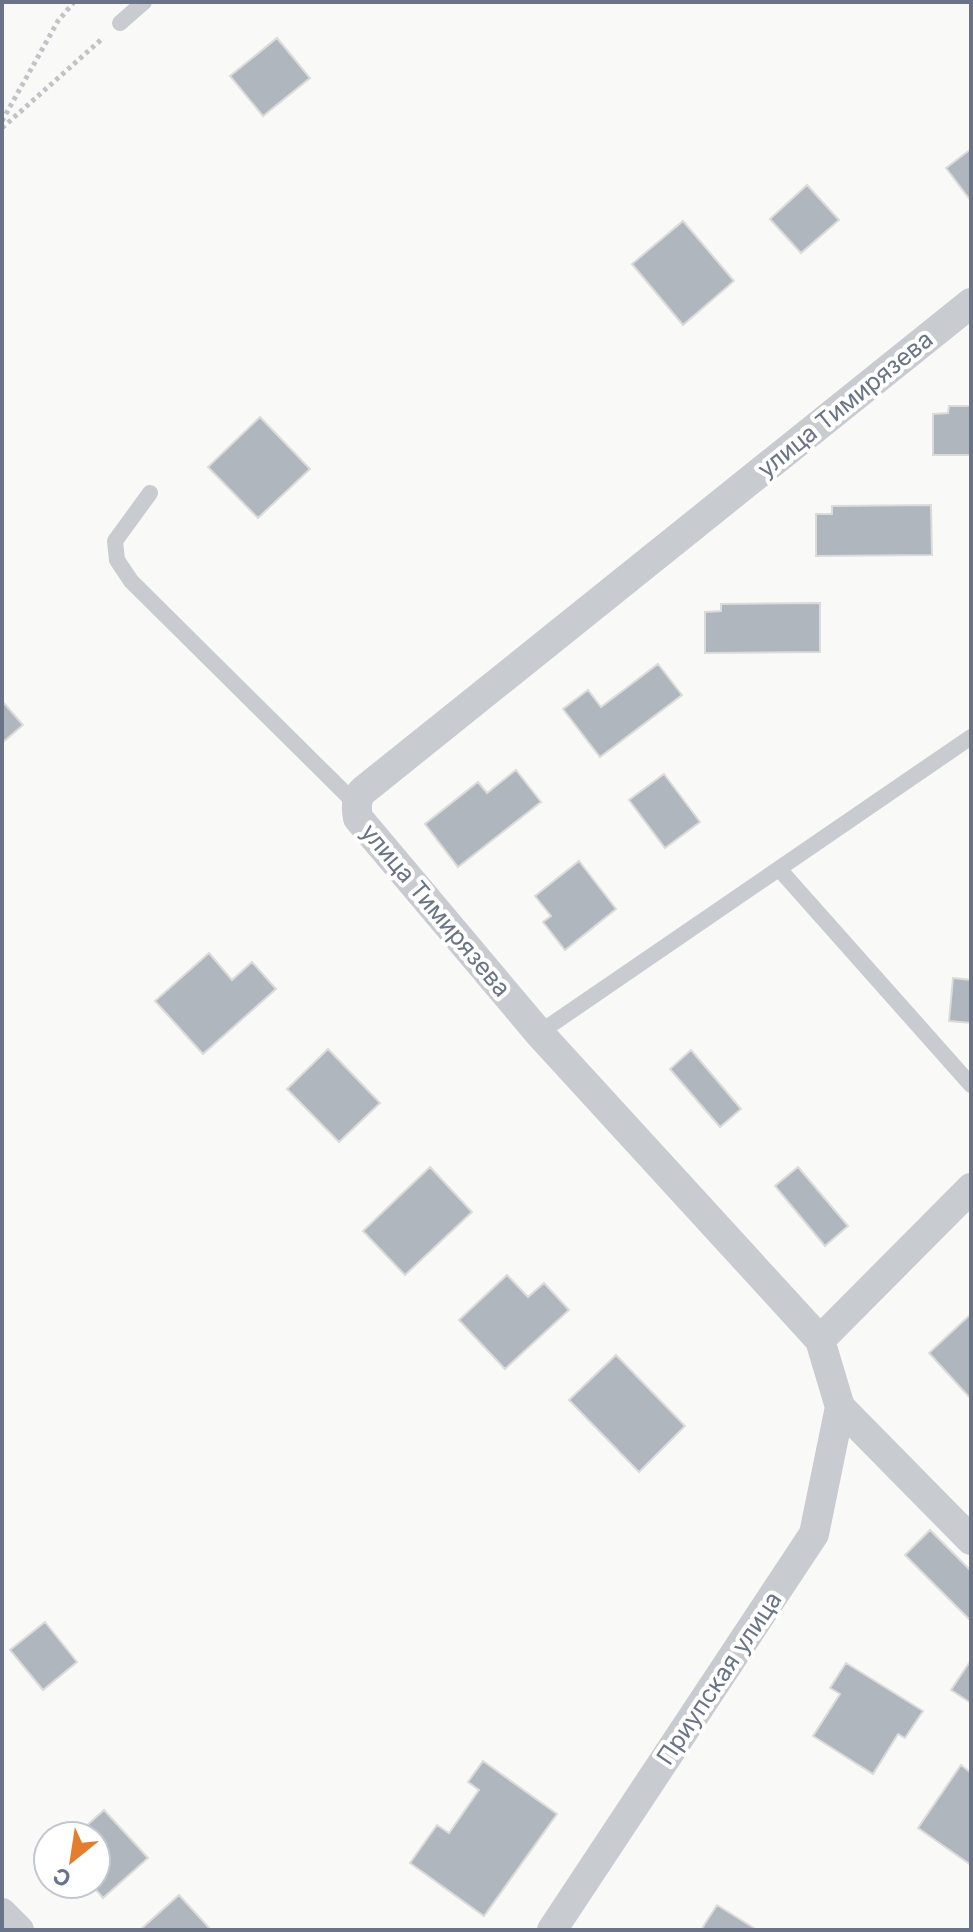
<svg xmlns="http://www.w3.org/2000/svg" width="973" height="1932" font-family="Inter,sans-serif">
	<rect width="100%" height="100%" fill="#f9faf8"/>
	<path fill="#b0b6be" stroke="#dbdcda" stroke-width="2" d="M277,38l33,40 -47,38 -33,-40z
		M971,149v52l-25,-33z
		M807,185l32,35 -38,33 -31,-34z
		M683,221l51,60 -51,44 -51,-61z
		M949,406h22v49h-38v-41l15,-1z
		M260,417l50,52 -52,49 -50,-51z
		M931,505l1,50 -116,1v-42h16v-8z
		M820,603v49l-115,1v-41l16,-1v-7z
		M658,664l24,31 -82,62 -37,-48 25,-19 13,17z
		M2,701l21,24 -21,18z
		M516,770l25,32 -83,65 -33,-43 53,-42 9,11z
		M664,774l36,48 -35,26 -36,-48z
		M579,861l37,48 -51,41 -22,-28 8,-6 -16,-20z
		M209,953l23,27 20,-18 24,27 -73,65 -48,-53z
		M953,978l18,2v43l-22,-2z
		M328,1049l52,54 -41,39 -52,-53z
		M691,1050l50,59 -21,18 -50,-58z
		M430,1167l42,45 -67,63 -42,-44z
		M798,1167l50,59 -23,20 -50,-60z
		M507,1275l21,22 16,-14 25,27 -64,59 -46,-49z
		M971,1314v85l-42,-46z
		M616,1355l69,71 -46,46 -70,-72z
		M930,1530l41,41v50l-66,-66z
		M45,1622l32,40 -34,28 -33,-40z
		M971,1660v43l-20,-13z
		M846,1663l77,48 -18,27 -7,-4 -25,40 -60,-38 27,-42 -10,-6z
		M483,1761l74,53 -73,102 -74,-53 27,-38 12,8 30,-43 -11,-8z
		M961,1765l10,8v92l-53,-37z
		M104,1810l44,48 -45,40 -12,-14h5v-48h-21z
		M179,1895l32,35h-71z
		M717,1905l40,25h-56z"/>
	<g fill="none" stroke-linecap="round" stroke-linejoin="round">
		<path stroke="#c2c3c6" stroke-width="5" stroke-dasharray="4 4" stroke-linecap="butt" d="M2,121l56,-100 16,-19
			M2,128l101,-90"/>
		<path stroke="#c8cbcf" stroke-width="16" d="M120,23l24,-21
			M150,493l-35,48 2,19 14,21 226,224
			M780,870l191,215
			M539,1033l432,-296"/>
		<path stroke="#c8cbcf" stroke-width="30" d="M971,303l-607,487c-8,7 -8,18 -6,28l181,215 281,307 20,67 131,133
			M820,1340l151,-152
			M2,1913l17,17
			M552,1930l262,-396 26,-127"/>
	</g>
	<g text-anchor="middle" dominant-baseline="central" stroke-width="8" stroke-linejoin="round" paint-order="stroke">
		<g font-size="24" fill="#697489" stroke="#fff">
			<text transform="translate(845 404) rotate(-39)">улица Тимирязева</text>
			<text transform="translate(436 910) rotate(50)">улица Тимирязева</text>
			<text transform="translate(719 1678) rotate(-56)">Приупская улица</text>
		</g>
	</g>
	<rect width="973" height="1932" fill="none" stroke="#697489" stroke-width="8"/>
	<g transform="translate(72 1860) rotate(210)"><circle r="38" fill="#ffffff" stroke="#c3c7d0" stroke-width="2"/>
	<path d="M0-6L14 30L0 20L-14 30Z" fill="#e57d2d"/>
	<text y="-12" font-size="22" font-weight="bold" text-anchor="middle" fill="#697489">С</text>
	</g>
</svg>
